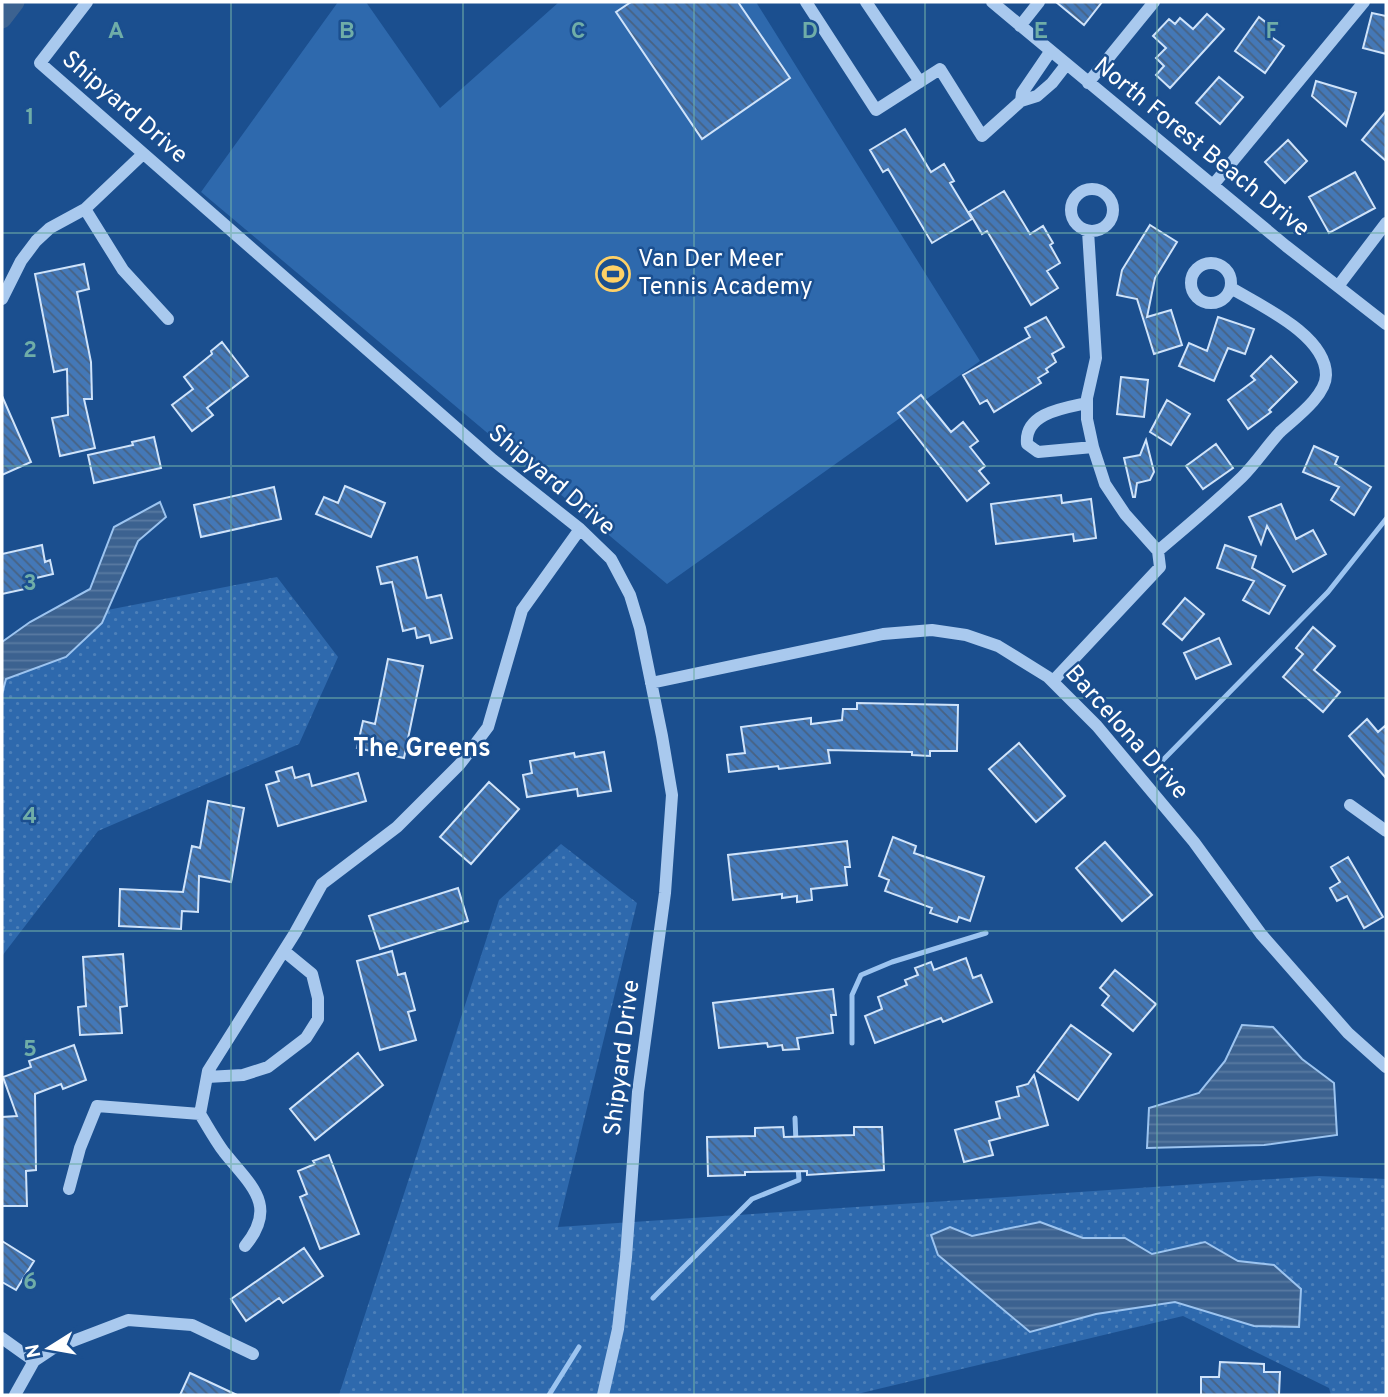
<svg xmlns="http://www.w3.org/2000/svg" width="1388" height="1397" font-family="Overpass,sans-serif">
	<defs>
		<pattern id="grass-dots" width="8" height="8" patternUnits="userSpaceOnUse" patternTransform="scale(1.75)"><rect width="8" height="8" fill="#2e69ad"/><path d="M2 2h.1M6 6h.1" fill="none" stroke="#4d80b9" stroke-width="1.8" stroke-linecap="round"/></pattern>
		<pattern id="water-rules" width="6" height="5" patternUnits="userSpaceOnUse" patternTransform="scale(1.75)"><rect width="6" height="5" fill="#3c6290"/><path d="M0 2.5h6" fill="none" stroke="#597aa1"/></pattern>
		<pattern id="building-back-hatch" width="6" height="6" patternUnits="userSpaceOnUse" patternTransform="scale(1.75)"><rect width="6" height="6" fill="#4478b7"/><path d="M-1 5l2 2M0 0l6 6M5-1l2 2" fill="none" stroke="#486282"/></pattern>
	</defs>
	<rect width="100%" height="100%" fill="#1b4f8f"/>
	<path fill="url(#grass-dots)" d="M277,577l61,80 -39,87 -201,87 -96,125v-271l49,-64z
		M561,844l76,59 -79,324 760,-51 68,3v216h-55l-2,-7 -146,-72 -330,79h-514l160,-495z"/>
	<path fill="#2e69ad" d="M338,2h28l74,106 119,-106h197l224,359 -313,223 -466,-392z"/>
	<path fill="url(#water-rules)" stroke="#9cc4f0" stroke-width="2" d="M160,502l6,15 -28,24 -36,82 -36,34 -60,22 -4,15v-52l28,-20 60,-33 24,-62z
		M1242,1025l31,2 29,32 32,24 3,52 -73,10 -117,3 2,-40 50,-15 26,-32z
		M1040,1222l43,16h42l27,16 53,-12 33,19 36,4 27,24 -2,38 -45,-1 -79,-24 -79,12 -66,18 -92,-77 -7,-20 19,-8 22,9z"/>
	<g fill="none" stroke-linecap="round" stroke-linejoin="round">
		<path stroke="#9cc4f0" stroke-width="5" d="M1163,760l165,-168 58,-73
			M852,1043v-48l9,-20 31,-13 94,-29
			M795,1118l1,25
			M653,1298l99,-99 47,-19 -1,-14
			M549,1395l30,-48"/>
		<path stroke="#3c6290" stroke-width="19" d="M2,19l13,-17"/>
	</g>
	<path fill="url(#building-back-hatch)" stroke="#cfe3fa" stroke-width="2" d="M631,2h107l52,76 -88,61 -86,-127z
		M1056,2h46l-18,23z
		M1372,13l14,3v38l-23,-6z
		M1207,14l17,15 -54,59 -14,-13 8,-9 -8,-8 10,-10 -13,-12 16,-17 6,5 5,-6 13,11z
		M1259,17l13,10 -5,7 17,12 -19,27 -30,-22z
		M1219,77l24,20 -23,27 -24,-21z
		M1316,81l40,12 -10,33 -34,-30z
		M1386,111v50l-24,-21z
		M905,129l26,43 13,-8 10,17 -4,2 22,36 -40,24 -44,-74 -5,3 -13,-22z
		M1288,140l19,21 -22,22 -20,-21z
		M1355,172l20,36 -46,25 -20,-36z
		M1004,191l26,43 13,-8 10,17 -3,2 10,18 -13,8 11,17 -27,17 -44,-74 -5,3 -13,-22z
		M1150,225l27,17 -22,36 -8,39 24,-7 11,35 -28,9 -17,-55 -20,-4 5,-25z
		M84,264l5,25 -12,3 14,70 1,37h-8l11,49 -35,8 -8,-38 16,-3 -1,-46 -13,3 -19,-98z
		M1046,317l18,30 -12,7 4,8 -10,7 2,3 -10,6 3,5 -47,29 -7,-12 -7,4 -17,-29 67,-38 -5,-9z
		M1218,317l36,12 -9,25 -17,-6 -14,33 -35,-15 10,-23 18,8z
		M222,342l26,34 -41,32 6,7 -21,16 -20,-26 21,-16 -9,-12 28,-23 -1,-3z
		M1271,356l26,26 -28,28 2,2 -23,17 -20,-29 27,-20 -4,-4z
		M1121,377l27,3 -4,37 -27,-3z
		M921,395l30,37 12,-10 15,19 -8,6 15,19 -6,5 10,12 -22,18 -69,-88z
		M2,396l29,66 -29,13z
		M1167,400l23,14 -19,31 -21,-13z
		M154,437l7,31 -67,15 -6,-28 45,-10 -1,-3z
		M1146,440l8,32 -4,8 -13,3 -2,14h-2l-9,-39 16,-3z
		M1216,444l17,24 -30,21 -17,-23z
		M1314,446l24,11 -3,7 36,23 -17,28 -23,-15 8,-13 -36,-15z
		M345,486l40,17 -14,34 -55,-23 8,-17 14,6z
		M274,487l7,32 -80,18 -7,-32z
		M1061,495l1,8 29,-4 5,39 -22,3 -1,-7 -77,10 -5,-40z
		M1281,504l15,35 17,-9 13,24 -33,18 -26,-46 -6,18 -12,-27z
		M42,545l3,17 5,-2 3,14 -21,5 2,8 -32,7v-40z
		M1225,545l31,11 -4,12 33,18 -16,28 -26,-14 11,-19 -37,-13z
		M417,557l10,41 14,-3 11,43 -21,5 -2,-8 -12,3 -2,-10 -12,3 -11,-49 -11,2 -4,-17z
		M1185,598l19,16 -22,26 -19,-16z
		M1313,627l22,19 -21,24 26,22 -17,20 -40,-35 20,-23 -7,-6z
		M1219,638l12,26 -35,15 -12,-26z
		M388,659l35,7 -19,92 -47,-10 6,-27 12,3z
		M857,703l101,2 -1,46h-27v5l-18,-1v-3l-84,-2 2,13 -51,6 -1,-3 -49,6 -2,-17 18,-2 -4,-26 70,-9v6l31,-4 1,-11h14z
		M1367,719l11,13 8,-7v53l-37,-42z
		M1019,743l46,53 -29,26 -47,-53z
		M604,752l7,39 -33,5 -1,-7 -50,8 -4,-22 9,-2 -2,-12 44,-8 1,4z
		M292,767l3,11 14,-4 3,12 46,-13 8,28 -88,25 -12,-41 13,-4 -3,-9z
		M489,782l30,27 -48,55 -31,-27z
		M208,801l36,7 -13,74 -32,-6 -1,36 -16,-1 -1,18 -62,-3 1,-37 63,3 9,-46 8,2z
		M893,837l23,9 -2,7 70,24 -14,44 -11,-4 -2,5 -27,-9 2,-5 -47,-17 4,-11 -10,-4z
		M847,841l3,26h-5l2,18 -36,4 1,11 -15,2v-6l-15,2v-4l-49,6 -5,-45z
		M1105,842l47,53 -30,26 -46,-53z
		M1348,857l35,60 -19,11 -17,-32 -10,5 -7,-13 10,-6 -9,-15z
		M458,888l10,33 -88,28 -11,-33z
		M392,951l6,24 7,-2 10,37 -7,2 8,28 -36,10 -23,-89z
		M123,954l4,52 -7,1 2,26 -42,2 -2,-28 8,-1 -3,-49z
		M966,958l7,20 8,-3 11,27 -49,20 -2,-4 -66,25 -10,-27 17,-7 -4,-12 29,-12 -2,-5 13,-5 -3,-7 16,-6 3,8z
		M1115,970l41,34 -23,27 -31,-26 7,-9 -9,-8z
		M833,989l3,26h-5l2,18 -36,5 2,11 -16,1 -1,-5 -14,2 -1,-4 -48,5 -6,-45z
		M1071,1025l40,29 -33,46 -41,-29z
		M74,1045l12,35 -23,9 -2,-5 -26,10 1,76 -10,1 1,35h-25v-89l15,-1 -14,-39 28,-10 -2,-6z
		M358,1053l25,32 -68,55 -25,-31z
		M1034,1075l14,50 -59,16 4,14 -29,7 -9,-32 45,-12 -4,-16 23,-6 -2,-9 11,-3z
		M783,1127l1,10 70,-2v-8h28l2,43 -77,5v-4l-62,1v3l-37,1 -1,-39 48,-1v-8z
		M329,1155l30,79 -39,15 -20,-52 7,-3 -9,-23 17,-7 -2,-3z
		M2,1241l32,20 -18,29 -14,-8z
		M304,1248l19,28 -40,27 -4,-5 -33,23 -15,-22z
		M1220,1362l44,2v8h16l-1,23h-78v-18h18z
		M190,1373l47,22h-57z"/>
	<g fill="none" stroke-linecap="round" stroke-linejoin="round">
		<path stroke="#a9c9ee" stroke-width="12" d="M87,2l-47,61 453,397 87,69 31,30 19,36 10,33 22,108 10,59 -7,98 -27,199 -12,165 -8,72 -15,66
			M806,2l70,108 64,-41 42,67 39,-35 16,-5 15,-13 14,-18
			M866,2l54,80
			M992,2l294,244 100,78
			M1020,26l19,-24
			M1088,83l66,-81
			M1021,101l1,-8 28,-41
			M1213,185l151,-183
			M1071 210a21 21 0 1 1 42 0a21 21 0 1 1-42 0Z
			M85,209l38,61 45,49
			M1191 283a20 20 0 1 1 40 0a20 20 0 1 1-40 0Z
			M1339,285l47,-62
			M2,299l19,-38 15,-20 14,-13 35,-19 58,-55
			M1087,403c-23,5 -63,10 -60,41l11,8 55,-5
			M1158,551c28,-24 57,-48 84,-74 14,-14 25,-31 38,-45 14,-13 46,-36 46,-57 0,-40 -65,-69 -95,-87
			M1053,681l107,-114 -2,-16 -33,-37 -20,-30 -12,-37 -6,-28v-21l9,-40 -8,-127
			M651,683l232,-49 49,-4 34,5 32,11 50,31 49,49 97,116 67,92 87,99 38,34
			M1350,805l36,26
			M207,1077l36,-2 25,-8 38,-29 12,-19v-21l-6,-24 -28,-23
			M200,1114c8,13 15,26 24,38 26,33 55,53 21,94
			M69,1189l11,-41 17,-42 103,8 8,-43 87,-138 27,-49 75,-57 63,-63 28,-37 34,-117 58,-81
			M2,1338l32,23 -19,34
			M34,1361l18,-12 76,-29 64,5 61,29"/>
	</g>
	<path fill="none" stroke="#6fada8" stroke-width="2" stroke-opacity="0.55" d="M231,2v1393M463,2v1393M694,2v1393M925,2v1393M1157,2v1393M2,233h1384M2,466h1384M2,698h1384M2,931h1384M2,1164h1384"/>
	<defs>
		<g id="stadium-ring" transform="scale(1.75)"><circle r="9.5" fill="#1b4f8f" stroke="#ffd166" stroke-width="1.5"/><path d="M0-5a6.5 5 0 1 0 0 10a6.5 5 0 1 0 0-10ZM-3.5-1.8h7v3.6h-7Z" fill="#ffd166"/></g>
	</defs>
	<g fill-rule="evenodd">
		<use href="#stadium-ring" x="613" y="274"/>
	</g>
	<g text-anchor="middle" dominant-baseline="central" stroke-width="5" stroke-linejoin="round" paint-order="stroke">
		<g font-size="24" fill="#fff" stroke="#1b4f8f">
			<text transform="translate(124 108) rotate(41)">Shipyard Drive</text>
			<text transform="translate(1201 148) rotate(39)">North Forest Beach Drive</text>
			<text transform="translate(551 481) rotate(40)">Shipyard Drive</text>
			<text transform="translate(1126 733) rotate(48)">Barcelona Drive</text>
			<text transform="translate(623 1058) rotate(-83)">Shipyard Drive</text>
		</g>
		<g font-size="24" fill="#fff" stroke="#1b4f8f" text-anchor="start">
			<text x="638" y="260">Van Der Meer<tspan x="638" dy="28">Tennis Academy</tspan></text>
		</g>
		<g font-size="26" font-weight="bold" fill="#fff" stroke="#1b4f8f">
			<text x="422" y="749">The Greens</text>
		</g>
	</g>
	<g font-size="23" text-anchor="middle" font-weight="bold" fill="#6fada8" stroke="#1b4f8f" stroke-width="5" stroke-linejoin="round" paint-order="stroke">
		<text x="116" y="38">A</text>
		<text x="347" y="38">B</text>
		<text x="578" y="38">C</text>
		<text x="810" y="38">D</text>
		<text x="1041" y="38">E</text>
		<text x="1272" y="38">F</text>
		<text x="30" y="124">1</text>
		<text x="30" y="357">2</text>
		<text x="30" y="590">3</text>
		<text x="30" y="823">4</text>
		<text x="30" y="1056">5</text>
		<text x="30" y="1289">6</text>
	</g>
	<rect width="1388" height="1397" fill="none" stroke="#ffffff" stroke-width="7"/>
	<g transform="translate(49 1348) rotate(259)" stroke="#1b4f8f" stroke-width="5" paint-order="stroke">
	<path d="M0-5L12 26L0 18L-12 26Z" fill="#ffffff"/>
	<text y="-10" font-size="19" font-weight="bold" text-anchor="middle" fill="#ffffff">N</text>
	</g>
</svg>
